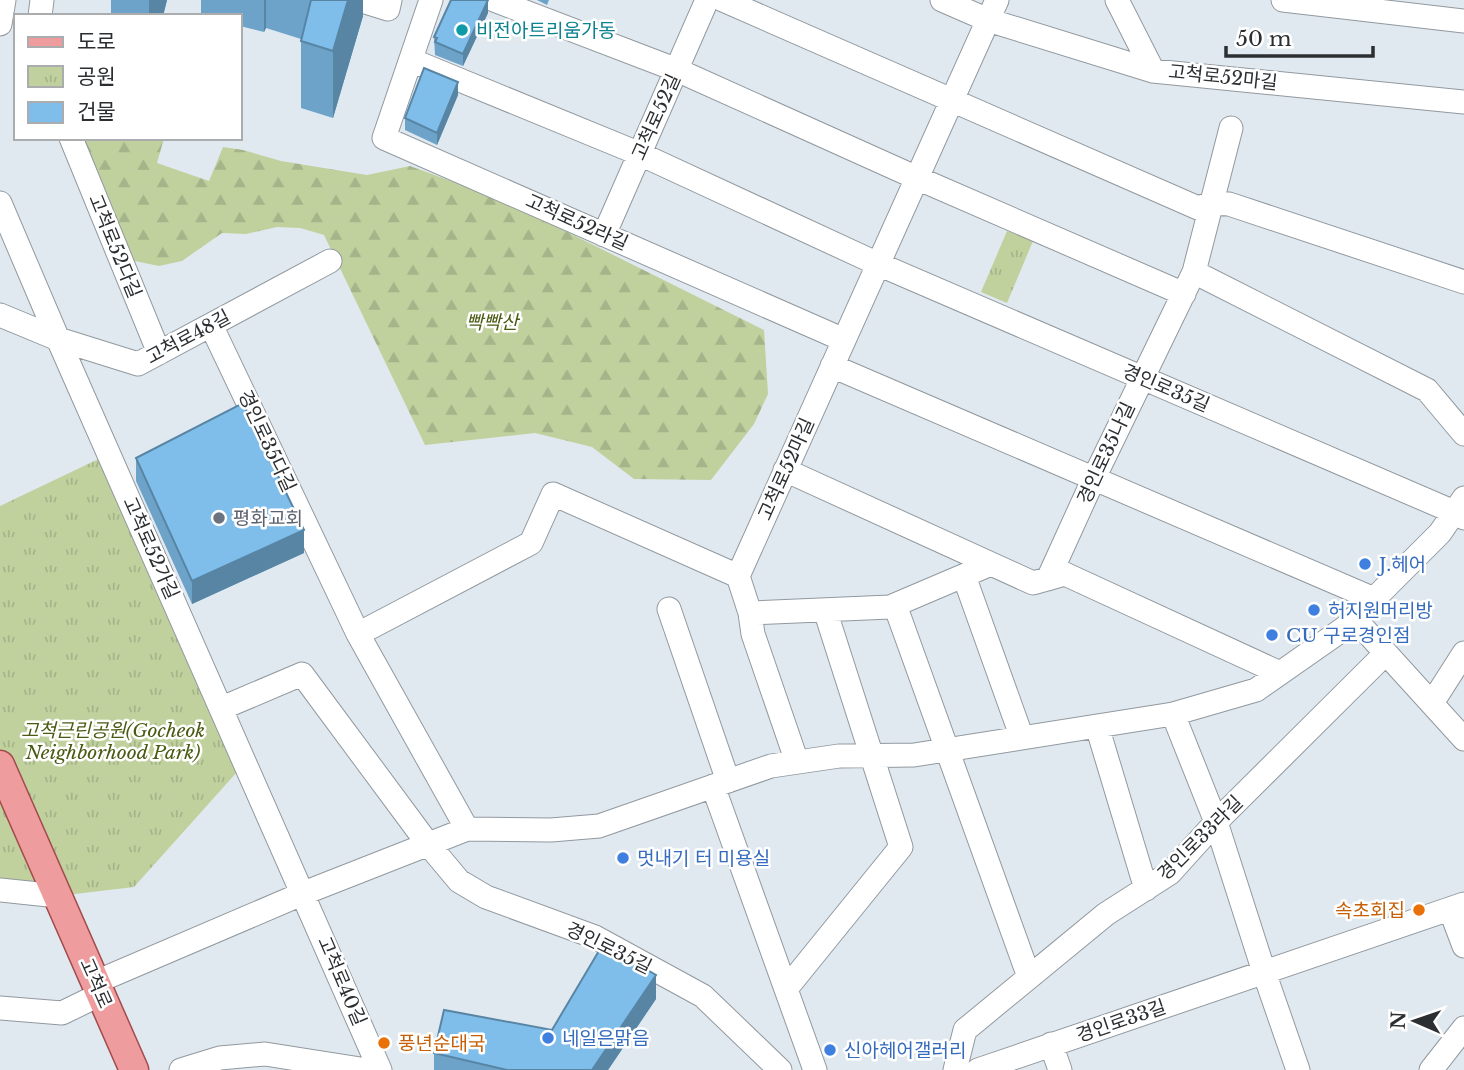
<svg xmlns="http://www.w3.org/2000/svg" width="1464" height="1070" font-family="'Libre Baskerville','Noto Sans KR',serif">
	<defs>
		<pattern id="forest-firs" width="22" height="20" patternUnits="userSpaceOnUse" patternTransform="scale(1.75)"><rect width="22" height="20" fill="#c0d19e"/><path d="M5 1l3.5 6h-7zM16 11l3.5 6h-7z" fill="#a5b489"/></pattern>
		<pattern id="park-tufts" width="24" height="20" patternUnits="userSpaceOnUse" patternTransform="scale(1.75)"><rect width="24" height="20" fill="#c0d19e"/><path d="M3 7l-1-3M5 7V3M7 7l1-3M15 17l-1-3M17 17v-4M19 17l1-3" fill="none" stroke="#a5b489"/></pattern>
	</defs>
	<rect width="100%" height="100%" fill="#e1e9f0"/>
	<path fill="url(#forest-firs)" d="M71,138h93l-7,25 52,18 14,-34 20,3 38,11 86,14 43,-9 93,34 261,130 4,64 -14,30 -43,56 -77,-1 -42,-32 -57,-14 -110,12 -101,-210 -24,-7 -23,-1 -31,7 -24,-1 -40,28 -23,5 -39,-8z"/>
	<path fill="url(#park-tufts)" d="M1007,231l26,10 -26,62 -26,-11z
		M109,454l137,308 -112,125 -76,9 -58,-6v-384z"/>
	<g fill="none" stroke-linecap="round" stroke-linejoin="round">
		<g stroke="#91999f" stroke-width="25">
			<path id="minor" d="M359,0l29,9 2,-9
				M431,0l-47,138 460,202
				M494,0l183,70 240,108 267,116
				M723,0l475,208 14,-5 17,1 235,78
				M942,0l46,20 165,51 311,31
				M1117,0l36,71
				M1283,0l181,21
				M40,16l2,-16
				M0,24l4,-24
				M411,60l229,94 238,110 576,248 10,6
				M71,138l88,215
				M0,203l58,136 322,731
				M604,235l103,-235
				M1194,272l233,118 37,44
				M0,315l58,24 80,25 192,-103
				M211,325l147,309 109,195
				M832,366l542,233
				M785,470l248,113 32,-9 215,99
				M738,576l12,37 140,-6 101,-43
				M964,576l58,162
				M1048,579l46,-101 100,-206 37,-144
				M895,605l134,372
				M669,609l59,172
				M750,613l3,21 44,128
				M1354,618l110,121
				M358,634l173,-91 22,-49 185,82 259,-576
				M1432,703l32,-50
				M222,708l80,-34 126,170 31,37 27,16 109,40 108,59 77,74
				M1173,714l43,108 48,150 34,98
				M1097,726l49,163
				M713,786l102,284
				M0,890l58,6
				M1450,909l14,37
				M96,982l208,-89 163,-64 84,1 48,-4 172,-60 68,-10 75,-1 259,-41 83,-24 90,-63 94,-94 24,-35
				M786,989l115,-142 -76,-237
				M0,1008l62,5 39,-19
				M1051,1044l9,26
				M181,1070l39,-12 45,-4 102,16
				M955,1070l10,-40 141,-116 64,-41 46,-51 170,-169
				M978,1070l486,-166
				M1431,1070l33,-42"/>
		</g>
		<g stroke="#a24b4d" stroke-width="31">
			<path id="major" d="M0,765l134,305"/>
		</g>
		<use href="#minor" stroke="#fff" stroke-width="23"/>
		<use href="#major" stroke="#ee9c9d" stroke-width="28"/>
	</g>
	<path fill="#6da3c9" d="M111,0h56l-4,16h-52z
		M201,0h162v16l-30,102 -32,-10v-69l-35,-11 -2,4 -24,-6v-10l-39,-1z
		M537,0h12l-2,5z
		M488,13l-25,53 -28,-11 -1,-18z
		M458,95l-21,50 -32,-15v-12z
		M136,458l168,95 -112,51 -56,-123z
		M656,999l-48,71h-174v-17l118,-23z"/>
	<path fill="#5985a4" d="M149,0h18l-4,16h-14z
		M264,0h2v28l-2,4z
		M348,0h15v16l-30,102v-67z
		M488,0v13l-25,53v-12z
		M458,82v13l-21,50v-12z
		M304,530v23l-112,51v-23z
		M656,975v24l-48,71h-16z"/>
	<path fill="#7fbeea" stroke="#5985a4" stroke-width="2" d="M311,0h37l-15,51 -32,-10z
		M451,0h37l-25,54 -28,-12 2,-4 -3,-1z
		M424,68l34,14 -21,51 -32,-15z
		M243,403l61,127 -112,51 -56,-123z
		M603,944l53,31 -64,95h-85l-73,-17 10,-43 108,20z"/>
	<circle fill="#0f9aa8" stroke="#fff" stroke-width="2.5" cx="462" cy="30" r="7"/>
	<circle fill="#6b7280" stroke="#fff" stroke-width="2.5" cx="219" cy="518" r="7"/>
	<g fill="#3f7fe0" stroke="#fff" stroke-width="2.5">
		<circle cx="1365" cy="564" r="7"/>
		<circle cx="1314" cy="610" r="7"/>
		<circle cx="1272" cy="635" r="7"/>
		<circle cx="623" cy="858" r="7"/>
		<circle cx="548" cy="1038" r="7"/>
		<circle cx="830" cy="1050" r="7"/>
	</g>
	<g fill="#e8710a" stroke="#fff" stroke-width="2.5">
		<circle cx="1419" cy="910" r="7"/>
		<circle cx="384" cy="1043" r="7"/>
	</g>
	<g text-anchor="middle" dominant-baseline="central" stroke-width="5" stroke-linejoin="round" paint-order="stroke">
		<g font-size="19" fill="#0d838f" stroke="#fff" text-anchor="start">
			<text x="476" y="30">비전아트리움가동</text>
		</g>
		<g font-size="19" fill="#2c2f32" stroke="#fff">
			<text transform="translate(1223 77) rotate(6)">고척로52마길</text>
			<text transform="translate(656 117) rotate(-66)">고척로52길</text>
			<text transform="translate(577 222) rotate(24)">고척로52라길</text>
			<text transform="translate(115 246) rotate(68)">고척로52다길</text>
			<text transform="translate(188 337) rotate(-28)">고척로48길</text>
			<text transform="translate(1166 388) rotate(23)">경인로35길</text>
			<text transform="translate(267 441) rotate(65)">경인로35다길</text>
			<text transform="translate(1106 453) rotate(-65)">경인로35나길</text>
			<text transform="translate(786 469) rotate(-66)">고척로52마길</text>
			<text transform="translate(151 548) rotate(66)">고척로52가길</text>
			<text transform="translate(1200 838) rotate(-45)">경인로33라길</text>
			<text transform="translate(609 948) rotate(26)">경인로35길</text>
			<text transform="translate(342 981) rotate(67)">고척로40길</text>
			<text transform="translate(96 983) rotate(66)">고척로</text>
			<text transform="translate(1121 1021) rotate(-19)">경인로33길</text>
		</g>
		<g font-size="19" font-style="italic" fill="#495b13" stroke="#fff">
			<text x="492" y="322">빡빡산</text>
			<text x="113" y="730">고척근린공원(Gocheok<tspan x="113" dy="22">Neighborhood Park)</tspan></text>
		</g>
		<g font-size="19" fill="#5b616d" stroke="#fff" text-anchor="start">
			<text x="233" y="518">평화교회</text>
		</g>
		<g font-size="19" fill="#366cbe" stroke="#fff" text-anchor="start">
			<text x="1379" y="564">J.헤어</text>
			<text x="1328" y="610">허지원머리방</text>
			<text x="1286" y="635">CU 구로경인점</text>
			<text x="637" y="858">멋내기 터 미용실</text>
			<text x="562" y="1038">네일은맑음</text>
			<text x="844" y="1050">신아헤어갤러리</text>
		</g>
		<g font-size="19" fill="#c56008" stroke="#fff" text-anchor="end">
			<text x="1405" y="910">속초회집</text>
			<text x="398" y="1043" text-anchor="start">풍년순대국</text>
		</g>
	</g>
	<rect x="14" y="14" width="228" height="126" fill="#ffffff" stroke="#abacad" stroke-width="2"/>
	<rect x="28" y="37" width="35" height="10" fill="#ee9c9d" stroke="#abacad" stroke-width="2"/>
	<text x="77" y="49" font-size="21" fill="#2c2f32">도로</text>
	<rect x="28" y="66" width="35" height="21" fill="url(#park-tufts)" stroke="#abacad" stroke-width="2"/>
	<text x="77" y="84" font-size="21" fill="#2c2f32">공원</text>
	<rect x="28" y="102" width="35" height="21" fill="#7fbeea" stroke="#abacad" stroke-width="2"/>
	<text x="77" y="119" font-size="21" fill="#2c2f32">건물</text>
	<g transform="translate(1415 1021) rotate(272)" stroke="#ffffff" stroke-width="5" paint-order="stroke">
	<path d="M0-5L12 26L0 18L-12 26Z" fill="#2c2f32"/>
	<text y="-10" font-size="19" font-weight="bold" text-anchor="middle" fill="#2c2f32">N</text>
	</g>
	<path d="M1226 46v10h147v-10" fill="none" stroke="#2c2f32" stroke-width="3.5"/>
	<text x="1236" y="46" font-size="21" fill="#2c2f32" stroke="#ffffff" stroke-width="5" paint-order="stroke">50 m</text>
</svg>
